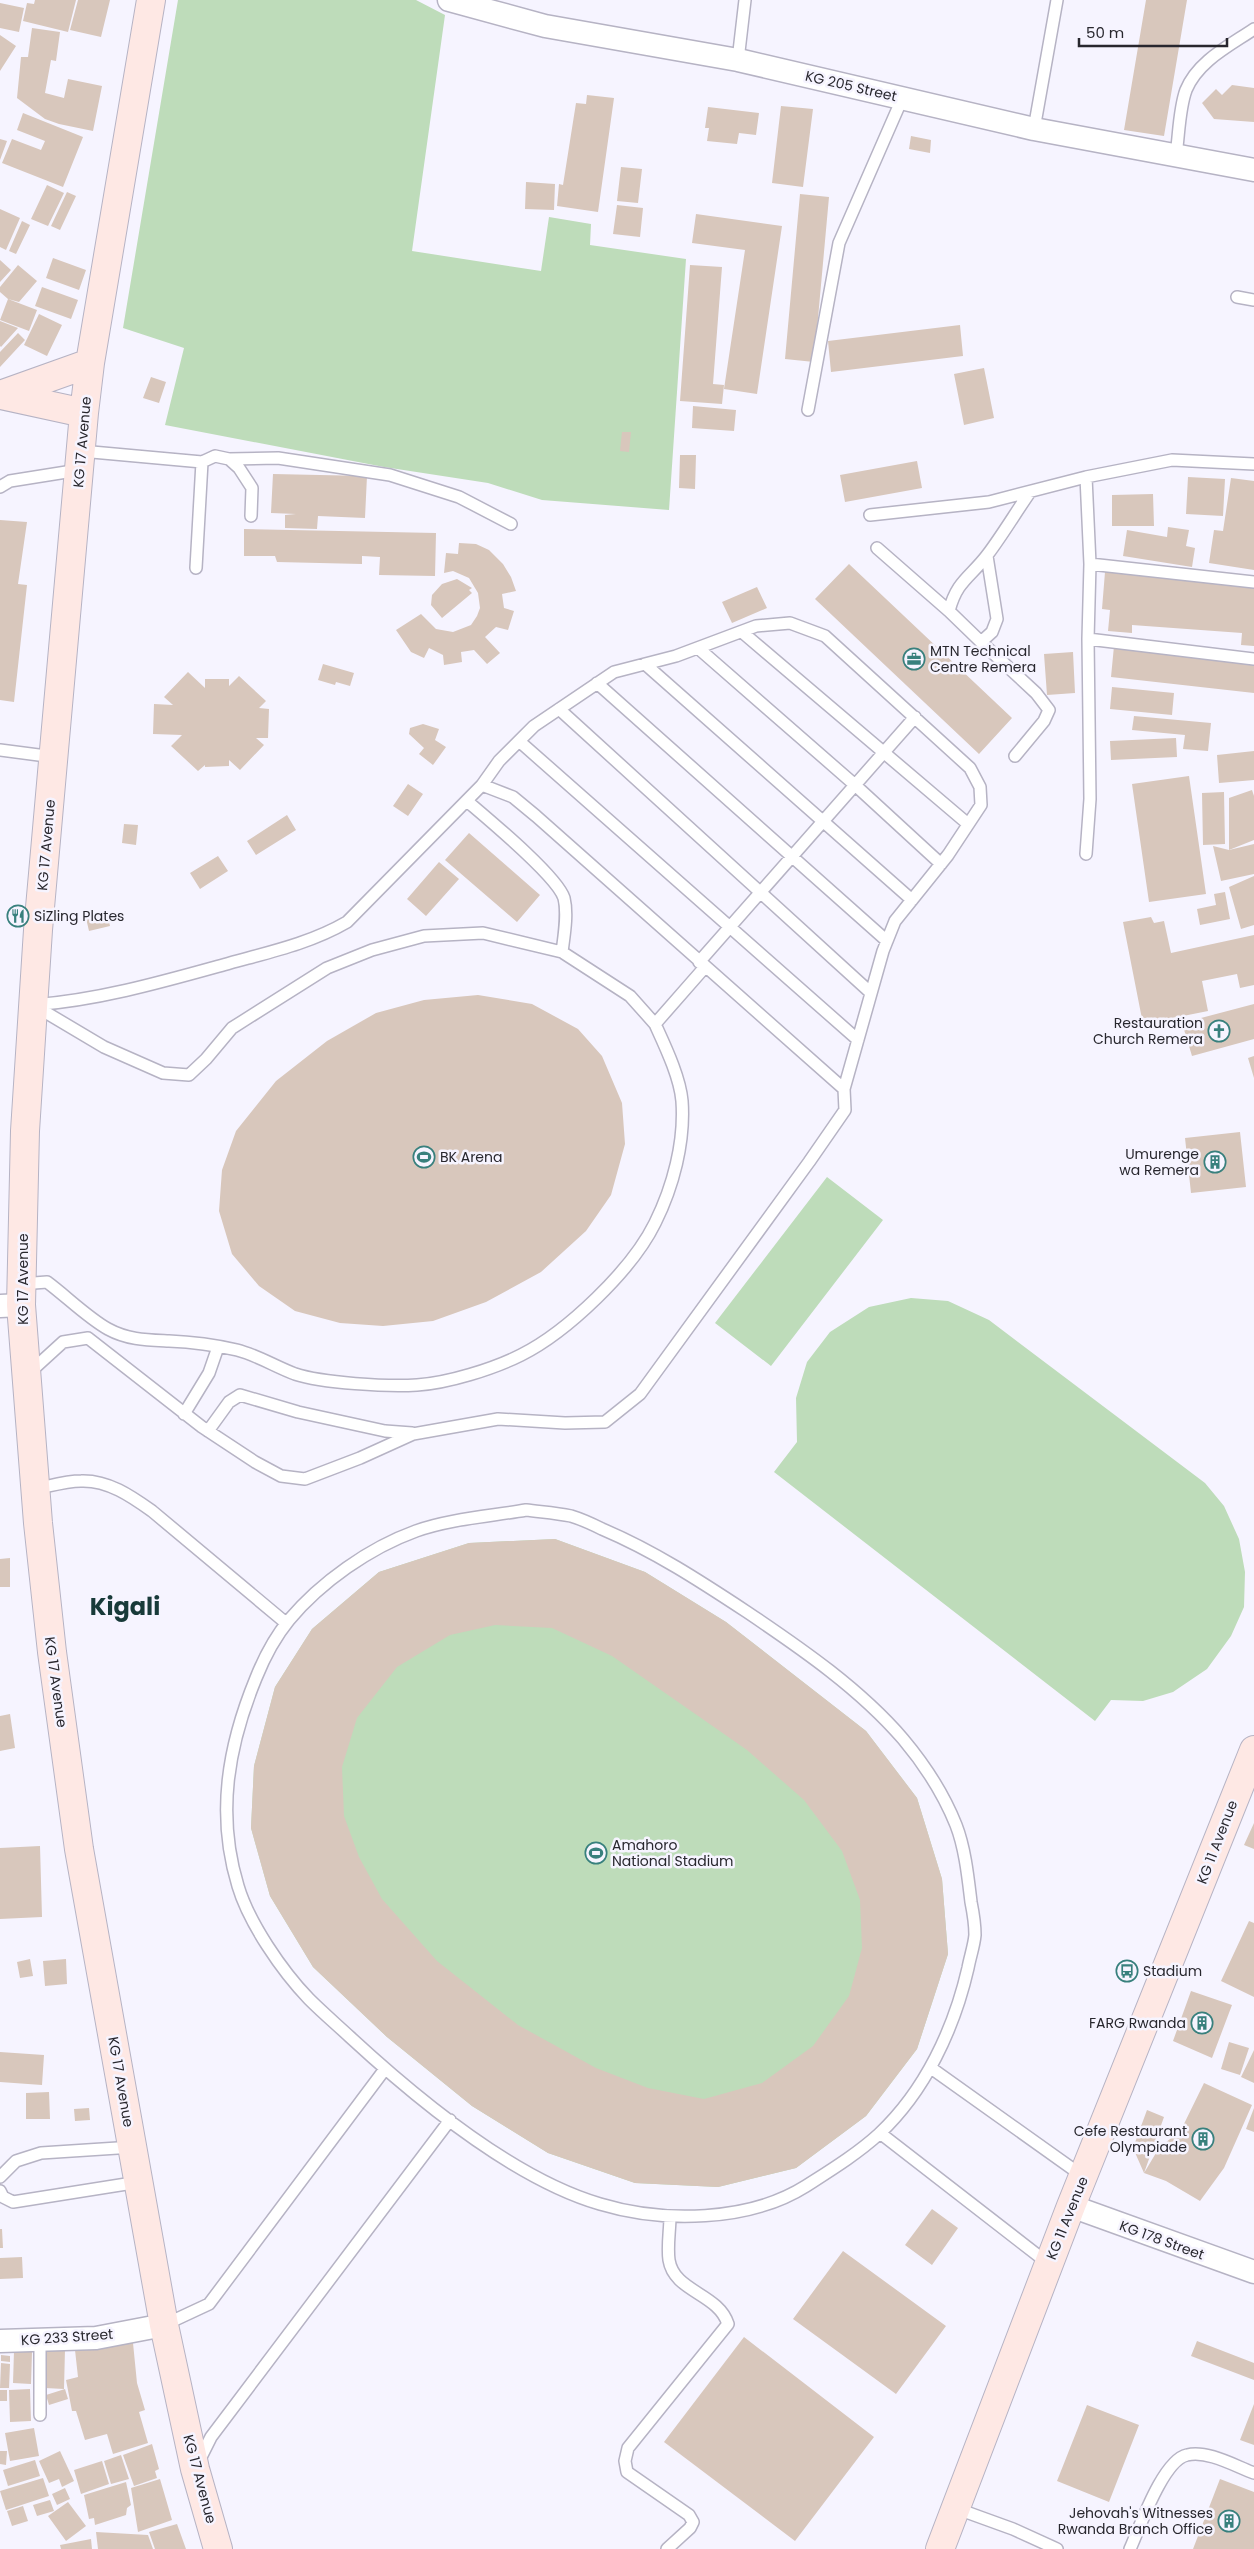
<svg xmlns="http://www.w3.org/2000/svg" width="1254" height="2549" font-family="Poppins,sans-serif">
	<rect width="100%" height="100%" fill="#f6f4ff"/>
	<path fill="#bedcba" d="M178,0h238l29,15 -33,236 129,20 8,-54 42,7 -1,21 96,14 -17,251 -127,-10 -54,-17 -104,-16 -219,-42 19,-77 -61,-20z
		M827,1177l56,43 -112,146 -56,-43z
		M911,1298l37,3 41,19 216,163 19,23 15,33 6,33 -1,35 -13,29 -24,33 -34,23 -30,9 -32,-1 -16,21 -321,-249 23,-30 -1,-44 11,-36 23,-30 39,-25z
		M555,1539l90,33 81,50 140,109 51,67 25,81 6,75 -31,95 -51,67 -70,52 -78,19 -83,-4 -87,-30 -76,-47 -85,-69 -74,-70 -43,-71 -19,-68 3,-62 21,-79 37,-58 67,-57 90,-29z"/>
	<path fill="#d8c7bc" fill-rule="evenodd" d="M35,0h41l-8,32 -45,-11 4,-18 7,1z
		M78,0h32l-9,37 -31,-7z
		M1146,0h41l-23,136 -40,-6z
		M0,3l24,5 -5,24 -19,-4z
		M32,28l28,4 -4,29 -5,-1 -6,33 19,5 4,-19 34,7 -9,45 -34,-7 -14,-5 -28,-21 4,-41h7z
		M0,35l16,11 -16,25z
		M1232,85l22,3v34l-40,-3 -12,-16 14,-14 6,6z
		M587,95l27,3 -16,114 -41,-6 2,-22 4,1 13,-82 10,1z
		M781,106l32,3 -10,78 -31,-4z
		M708,107l51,6 -3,22 -17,-2 -2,11 -30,-3 2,-13h-4z
		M23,113l60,24 -20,50 -61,-24 10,-24 29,11 4,-9 -28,-11z
		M911,136l20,4 -1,13 -21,-4z
		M0,139l7,2 -7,19z
		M621,167l21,2 -4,34 -21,-2z
		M526,182l29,2 -1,26 -29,-1z
		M47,185l17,8 -16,33 -17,-7z
		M67,192l9,4 -16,34 -9,-4z
		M800,194l29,3 -15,165 -29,-3z
		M617,205l26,3 -3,29 -27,-3z
		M0,209l20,9 -14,32 -6,-3z
		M696,214l86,12 -25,168 -33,-5 21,-139 -53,-7z
		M22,221l8,4 -14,29 -7,-3z
		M53,258l33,12 -7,20 -33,-12z
		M0,260l11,10 -11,12z
		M18,265l19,16 -18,21 -11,-3 -8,-7v-5z
		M690,265l32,2 -9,117 11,1 -2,19 -42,-3z
		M42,287l36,13 -7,19 -36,-13z
		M8,299l29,11 -8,21 -29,-11z
		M39,314l23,11 -15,31 -23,-11z
		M0,321l18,7 -17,19 -1,-1z
		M960,325l3,31 -132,16 -3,-31z
		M18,333l7,7 -25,27v-15z
		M984,368l10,50 -30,7 -10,-51z
		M151,377l15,5 -7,21 -16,-5z
		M693,406l43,4 -2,21 -42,-3z
		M622,432h9l-2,20 -9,-1z
		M680,455h16l-1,34 -16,-1z
		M917,461l5,27 -77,14 -5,-27z
		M273,474l94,2 -2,42 -47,-2 -1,13 -32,-1v-13l11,-1 -25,-1z
		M1188,477l37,2 -2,37 -37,-2z
		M1231,478l23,3v89l-45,-7 5,-33 9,1z
		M1153,494l1,32h-42v-31z
		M0,520l27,2 -9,62 9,1 -13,117 -14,-2z
		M1168,527l21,3 -3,16 9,2 -3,19 -69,-11 4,-26 40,7z
		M244,529l192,4 -1,43 -56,-1 1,-18 -18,-1v8l-85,-2 -2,-6h-31z
		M459,543l17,1 13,6 14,14 8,13 5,14 -14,3 2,14 10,3 -6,19 -12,-3 -11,10 15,16 -13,11 -13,-14 -13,2 1,10 -18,3 -1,-10 -14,-7 -5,10 -13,-6 -15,-22 25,-16 15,15 17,3 18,-7 6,-9 3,-8 -2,-15 -9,-15 -16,-7 -9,2 2,-20 12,1z
		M849,564l163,154 -33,36 -164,-155z
		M1105,572l149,11v63l-13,-1 1,-12 -110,-8v8l-24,-2 2,-21 -8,-1z
		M457,579l15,9 -3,2 3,3 -30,25 -11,-13 1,-10 10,-11z
		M757,587l10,21 -35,15 -10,-21z
		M1114,646l140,16v31l-143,-16z
		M1073,652l2,41 -28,2 -3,-41z
		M323,664l31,9 -4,13 -14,-4 -1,3 -17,-5z
		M188,672l17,16v-9h24v7l10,-10 27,25 -7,7 10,1 -1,29h-12l8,7 -24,25 -11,-10v6l-24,1v-2l-7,6 -27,-25 11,-11 -29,-1 1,-30 19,1 -9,-8z
		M1112,687l62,6 -2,22 -62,-6z
		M1134,716l77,7 -3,28 -25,-2 2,-14 -53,-5z
		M423,724l16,5 -4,11 11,7 -13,18 -14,-11 5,-6 -15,-14 1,-6z
		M1176,738l1,19 -66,3 -1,-19z
		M1254,751v29l-35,3 -2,-28z
		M1189,776l17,118 -57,8 -17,-118z
		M408,784l15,10 -15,22 -15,-10z
		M1252,790l2,6v44l-25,10 25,-6v30l-33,7 -8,-35 16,4v-52z
		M1224,792l1,52 -22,1 -1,-52z
		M287,815l9,15 -40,25 -9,-14z
		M124,824l14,1 -2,20 -14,-2z
		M469,833l71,62 -23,27 -72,-62z
		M218,856l10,15 -28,18 -10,-16z
		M439,862l20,17 -33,37 -19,-17z
		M1254,876v49l-13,4 -12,-42z
		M1225,892l5,27 -30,6 -3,-16 19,-4 -2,-11z
		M107,914l3,12 -21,5 -3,-13z
		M1151,917l3,6 10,-2 7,32 83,-18v50l-14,3 -3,-14 -35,7 6,30 -65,13 -20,-102z
		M478,995l54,9 46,25 24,27 20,47 3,41 -14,51 -25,36 -45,41 -55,30 -53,19 -50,5 -43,-3 -45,-12 -36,-25 -27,-32 -13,-43 3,-41 14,-39 40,-50 51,-40 49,-28 48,-13z
		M1254,1004v35l-62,17 -10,-33z
		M1254,1056v22l-6,-20z
		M1240,1132l6,55 -55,6 -6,-55z
		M555,1539l90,33 81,50 140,109 51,67 25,81 6,75 -31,95 -51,67 -70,52 -78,19 -83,-4 -87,-30 -76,-47 -85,-69 -74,-70 -43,-71 -19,-68 3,-62 21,-79 37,-58 67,-57 90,-29zM495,1625l57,3 60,28 135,94 57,50 38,51 18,49 2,48 -13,48 -36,50 -51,37 -58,16 -56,-11 -52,-20 -78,-43 -81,-64 -55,-62 -23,-42 -15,-41 -2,-49 15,-49 40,-51 53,-32z
		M10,1558v29h-10v-28z
		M10,1714l5,34 -15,3v-35z
		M1254,1823v26l-10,-4z
		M40,1846l2,71 -42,2v-71z
		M1249,1921l5,2v74l-33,-16z
		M30,1959l3,17 -13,2 -3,-16z
		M66,1959l1,25 -22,2 -2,-25z
		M1191,1991l41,14 -20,53 -39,-17z
		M1229,2042l20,6 -9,27 -19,-6z
		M1254,2050v33l-13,-6z
		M0,2052l44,3 -2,30 -42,-3z
		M1204,2083l48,22 -28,63 -24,33 -34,-20 -22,-8 -11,-25 14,-38 17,7 -20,56 15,-25 22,-18z
		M49,2092l1,27h-24v-26z
		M89,2108l1,12 -15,1 -1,-12z
		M1254,2108v24l-8,-3z
		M932,2209l26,19 -26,37 -27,-20z
		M0,2229h2l1,19h-3z
		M843,2251l103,75 -50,68 -103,-75z
		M22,2257l1,21 -23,1v-21z
		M744,2337l130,100 -79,104 -131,-99z
		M1197,2341l57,22v17l-63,-24z
		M133,2343l4,40 8,27 -6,2 9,31 -35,11 -6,-20 -22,6 -9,-29h-4l-6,-31 12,-3 -3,-27z
		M46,2348l19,1 -1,40 -19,-1z
		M14,2351l18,1 -1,32 -18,-1z
		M1,2355l9,1v6l-9,-1z
		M1,2363l9,1 -1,24h-9z
		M30,2389l1,32 -21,1 -1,-32z
		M65,2389l3,10 -19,6 -3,-10z
		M0,2390h7v11h-7z
		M1254,2404v41l-14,-5z
		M1087,2405l52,20 -30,77 -52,-21z
		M34,2428l5,28 -29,5 -5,-28z
		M152,2444l7,25 -4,2 2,7 -23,8 -11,-31z
		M0,2451h7l-1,14 -6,-1z
		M60,2451l14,30 -12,6 -3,-8 -10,4 -10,-22z
		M121,2455l8,24 -18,5 -7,-23z
		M35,2460l5,16 -32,10 -5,-16z
		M102,2461l7,23 -28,10 -7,-24z
		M43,2478l6,18 -43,14 -6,-19z
		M160,2479l12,41 -34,12 -7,-44z
		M1220,2479l34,13v57h-61z
		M126,2482l5,23 -4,3 -1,7 -31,10 -1,-7 -5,1 -5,-24z
		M65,2488l5,11 -13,6 -5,-11z
		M50,2500l4,11 -17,5 -4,-11z
		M68,2502l18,24 -20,15 -18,-25z
		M23,2506l5,15 -16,5 -5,-15z
		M177,2524l9,25h-31l-6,-17z
		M96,2532l52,3 5,14h-55z
		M91,2539l1,10h-31l-1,-4z"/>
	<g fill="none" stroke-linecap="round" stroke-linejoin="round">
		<g stroke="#b6b3c4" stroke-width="14">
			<path id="lane" d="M738,60l7,-60
				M1034,129l23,-129
				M1176,155c3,-20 3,-46 10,-65 12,-29 43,-44 68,-61
				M1237,297l17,3
				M808,410l31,-167 63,-144
				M81,451l121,11 -6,106
				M229,459l49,-1 112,17 69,22 52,27
				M202,462l13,-6 14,3 10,9 13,20 -1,28
				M0,487l10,-6 69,-11
				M870,515l119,-13 97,-25 86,-17 82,4
				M877,548l72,63
				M987,556l10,63 -5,13 -11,10 -32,-31c8,-31 22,-34 39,-57 15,-20 28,-42 42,-62
				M1090,564l164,18
				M742,632l226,192
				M1088,639l166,20
				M981,642l55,51 13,17 -5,11 -29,35
				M698,648l157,137 86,79
				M645,664l267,236
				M597,683l290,258
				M559,709l312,284
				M519,741l339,299
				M0,750l54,7
				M482,785l17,-24 35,-35 80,-54 62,-16 80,-30 34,-3 35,13 145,132 10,19 1,18 -33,50 -53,66 -12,30 -39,138
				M467,801c21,18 90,75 97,97 4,16 0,38 -2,54l68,44 25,28
				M1086,854l4,-55 -2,-160 2,-75 -4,-87
				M699,962l216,-245
				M35,1006l69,41 59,26 26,2 17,-16 26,-31 95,-60 45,-18 52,-14 59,-3 79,19
				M21,1284l26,-2c19,14 41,36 61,47 20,11 40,11 61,12 23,1 46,4 68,9 20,5 39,17 58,24 27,9 93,13 122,11 31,-2 76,-16 104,-30 46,-23 111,-85 134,-132 18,-36 30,-81 27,-122 -2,-24 -17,-55 -27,-77l50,-57
				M29,1373l34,-31 25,-4 114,89 53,35 26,14 24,3 55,-21 53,-24 85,-15 67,4 40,-1 35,-28 169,-232 36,-52 -1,-21 -308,-273 -23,-19 -31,-12 -135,137c-36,21 -77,30 -117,41 -65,18 -130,37 -197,42
				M184,1414l25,-41 9,-26
				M208,1431l21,-29 11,-7 58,17 87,19 27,2
				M35,1489c15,-3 31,-8 46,-8 27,-1 50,15 71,30l134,112
				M526,1510c15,2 30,3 45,6 10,3 21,8 31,13 52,22 98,52 145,83 55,37 113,77 156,127 21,25 41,56 53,86 9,23 12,52 15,77 2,10 4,23 4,33 -1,11 -5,22 -7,33 -14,61 -43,123 -89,166 -22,20 -48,36 -73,52 -57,36 -143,37 -206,18 -86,-25 -185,-107 -250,-167 -14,-13 -28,-25 -41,-38 -27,-28 -60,-76 -71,-113 -22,-72 -10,-140 18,-208 8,-20 19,-41 33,-58 32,-38 80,-72 127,-89 33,-12 76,-15 110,-21z
				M931,2068l153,109
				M880,2133l169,131
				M0,2177l16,-16 25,-8 92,-6
				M0,2191l3,6 10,5 126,-20
				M164,2325l45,-21 176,-235
				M40,2340v75
				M198,2463l13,-26 239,-317
				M955,2508l58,21 44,20
				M667,2549l23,-21 3,-6 -4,-7 -62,-43 -2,-11 3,-13 100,-124c-10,-31 -54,-32 -59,-64 -2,-14 1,-30 1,-44
				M1130,2549c10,-22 33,-89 57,-94 21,-5 48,11 67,18"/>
		</g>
		<g stroke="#b6b3c4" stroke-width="25">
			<path id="street" d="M449,0l96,26 193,34 296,69 220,41
				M0,1306l21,-1
				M1071,2206l183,66
				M0,2341l96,-3 68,-13"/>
		</g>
		<g stroke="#b6b3c4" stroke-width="30">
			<path id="secondary" d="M151,0l-61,363 -6,50 -46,517 -13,201 -4,174 17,218 14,129 27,197 85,476 31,144 23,80
				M0,395l90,-32
				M1,395l83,18
				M940,2549l131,-343 183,-456"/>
		</g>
		<use href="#lane" stroke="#fff" stroke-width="11"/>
		<use href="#street" stroke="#fff" stroke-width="22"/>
		<use href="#secondary" stroke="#fee8e4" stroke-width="28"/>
	</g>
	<defs>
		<g id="office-ring" transform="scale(1.125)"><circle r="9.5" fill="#f6f4ff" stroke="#38807d" stroke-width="1.5"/><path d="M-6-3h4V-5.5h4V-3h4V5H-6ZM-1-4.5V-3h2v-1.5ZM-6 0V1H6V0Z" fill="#38807d"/></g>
		<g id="restaurant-ring" transform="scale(1.125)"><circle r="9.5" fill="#f6f4ff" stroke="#38807d" stroke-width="1.5"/><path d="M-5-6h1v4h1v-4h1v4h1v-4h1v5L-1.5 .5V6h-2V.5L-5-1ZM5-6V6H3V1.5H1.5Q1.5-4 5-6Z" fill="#38807d"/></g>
		<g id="church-ring" transform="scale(1.125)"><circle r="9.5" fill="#f6f4ff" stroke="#38807d" stroke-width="1.5"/><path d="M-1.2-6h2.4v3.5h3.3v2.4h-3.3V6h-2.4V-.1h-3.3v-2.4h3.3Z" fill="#38807d"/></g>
		<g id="stadium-ring" transform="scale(1.125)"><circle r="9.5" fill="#f6f4ff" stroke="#38807d" stroke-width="1.5"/><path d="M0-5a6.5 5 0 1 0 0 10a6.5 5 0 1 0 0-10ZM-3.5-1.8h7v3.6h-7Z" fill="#38807d"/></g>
		<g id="building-ring" transform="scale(1.125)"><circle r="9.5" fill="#f6f4ff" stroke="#38807d" stroke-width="1.5"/><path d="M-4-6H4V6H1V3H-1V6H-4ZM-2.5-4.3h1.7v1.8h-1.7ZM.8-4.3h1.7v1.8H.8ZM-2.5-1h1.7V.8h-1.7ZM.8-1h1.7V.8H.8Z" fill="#38807d"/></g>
		<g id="bus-ring" transform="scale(1.125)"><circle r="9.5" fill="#f6f4ff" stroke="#38807d" stroke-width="1.5"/><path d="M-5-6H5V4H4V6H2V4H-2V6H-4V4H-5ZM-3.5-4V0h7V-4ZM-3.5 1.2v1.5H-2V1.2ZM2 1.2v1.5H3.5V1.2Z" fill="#38807d"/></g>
	</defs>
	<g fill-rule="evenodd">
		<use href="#office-ring" x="914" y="659"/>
		<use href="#restaurant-ring" x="18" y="916"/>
		<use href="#church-ring" x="1219" y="1031"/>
		<use href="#stadium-ring" x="424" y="1157"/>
		<use href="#building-ring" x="1215" y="1162"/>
		<use href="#stadium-ring" x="596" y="1853"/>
		<use href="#bus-ring" x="1127" y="1971"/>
		<use href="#building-ring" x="1202" y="2023"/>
		<use href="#building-ring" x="1203" y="2139"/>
		<use href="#building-ring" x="1229" y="2521"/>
	</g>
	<g text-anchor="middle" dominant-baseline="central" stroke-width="5" stroke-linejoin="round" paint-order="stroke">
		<g font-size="14" fill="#28272e" stroke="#f6f4ff">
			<text transform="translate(851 86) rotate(13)">KG 205 Street</text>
			<text transform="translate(82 442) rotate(-85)">KG 17 Avenue</text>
			<text transform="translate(46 845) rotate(-85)">KG 17 Avenue</text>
			<text transform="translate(23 1279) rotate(-90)">KG 17 Avenue</text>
			<text transform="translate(56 1682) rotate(82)">KG 17 Avenue</text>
			<text transform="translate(1217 1842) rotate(-69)">KG 11 Avenue</text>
			<text transform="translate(121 2082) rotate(80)">KG 17 Avenue</text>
			<text transform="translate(1067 2218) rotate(-68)">KG 11 Avenue</text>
			<text transform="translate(1162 2240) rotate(20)">KG 178 Street</text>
			<text transform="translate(67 2337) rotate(-4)">KG 233 Street</text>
			<text transform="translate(200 2479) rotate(75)">KG 17 Avenue</text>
		</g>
		<g font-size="14" fill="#28272e" stroke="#f6f4ff" text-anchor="start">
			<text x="930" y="651">MTN Technical<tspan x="930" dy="16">Centre Remera</tspan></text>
			<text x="34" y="916">SiZling Plates</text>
			<text x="1203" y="1023" text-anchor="end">Restauration<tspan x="1203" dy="16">Church Remera</tspan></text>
			<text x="1199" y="1154" text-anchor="end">Umurenge<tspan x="1199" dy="16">wa Remera</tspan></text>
			<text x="440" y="1157">BK Arena</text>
			<text x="612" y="1845">Amahoro<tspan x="612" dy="16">National Stadium</tspan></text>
			<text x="1143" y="1971">Stadium</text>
			<text x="1186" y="2023" text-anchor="end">FARG Rwanda</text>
			<text x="1187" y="2131" text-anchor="end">Cefe Restaurant<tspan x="1187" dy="16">Olympiade</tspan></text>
			<text x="1213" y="2513" text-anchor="end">Jehovah's Witnesses<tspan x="1213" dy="16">Rwanda Branch Office</tspan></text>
		</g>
		<g font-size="24" font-weight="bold" fill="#183a39" stroke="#f6f4ff">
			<text x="125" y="1606">Kigali</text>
		</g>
	</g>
	<path d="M1079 38v8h148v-8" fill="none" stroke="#28272e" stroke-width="2.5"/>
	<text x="1086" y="38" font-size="15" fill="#28272e" stroke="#f6f4ff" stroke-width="4" paint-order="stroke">50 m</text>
</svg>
